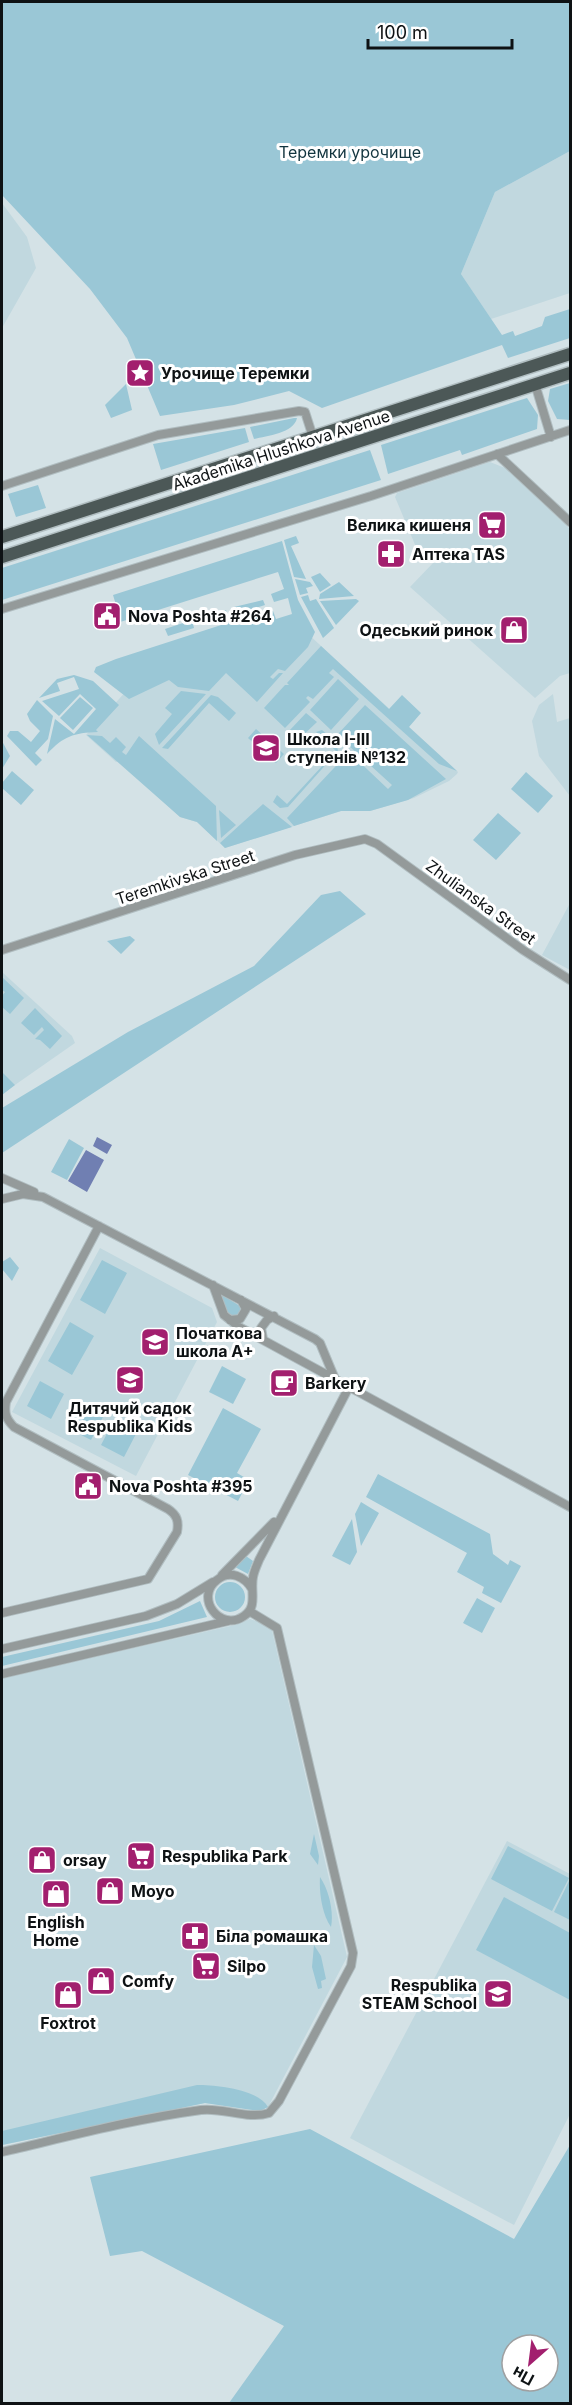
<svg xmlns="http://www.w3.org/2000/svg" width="572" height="2405" font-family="Inter,sans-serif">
	<rect width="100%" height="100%" fill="#d4e2e6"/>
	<path fill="#c1d8df" d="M570,151v142l-79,26 -30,-45 34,-82z
		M2,203l25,34 9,31 -34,60z
		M490,462l15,6 65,61v144l-10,3 -25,22 -125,-111 24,-25 -18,-15 -21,-50 2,-4z
		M307,633l151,139 -1,2 -8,7 -35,17 -44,13h-29l-116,37 -28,-26 -17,-5 -61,-56 -3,1 -30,-27 44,-48z
		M553,694l4,28 13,-4v78l-31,-40 -7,-35 7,-16z
		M570,903v67l-28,-15z
		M2,972l70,64 3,7 -73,51z
		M100,1248l112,60 5,14 -81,154 -124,-64z
		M250,1619l21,7 76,331 -79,150 -8,4 -55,-8 -203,42v-467l233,-53z
		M507,1841l63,33v240l-56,111 -164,-87z"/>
	<path fill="#9ac7d6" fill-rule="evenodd" d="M2,2h568v149l-75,41 -34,82 41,61 11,-4 2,5 27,-10 3,-9 25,-8v29l-62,20 -6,-13 -180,63 -33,-17 -55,14 -74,11 -33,-78 -37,-49 -88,-94z
		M570,383v37l-13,-1 -9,-18 2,-12z
		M126,384l6,26 -21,8 -6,-13z
		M527,398l11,17 -1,14 -75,26 -2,-5 -72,24 -7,-29z
		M294,418h3c-3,15 -30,18 -43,21l-4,-12z
		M245,428l4,14 -88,28 -8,-26z
		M370,450l11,30 -379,120v-32z
		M38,485l8,23 -30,9 -8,-23z
		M296,536l3,7 -8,3 15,33 -12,-2 -10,-37z
		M282,541l16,59 17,32 -7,15 -23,24 -7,-2 -8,8 3,2 6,-6h4l-26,29 -31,-29 -17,18 -31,-4 -9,-7 -40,19 -35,-27 2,-5 20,-8 152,-49 5,1 3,8 16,-5 -4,-16 -14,4 -3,-8 13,-5 -6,-17 -161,51 -5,-16 4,-2 -3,-10z
		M320,573l11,12 -11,7 -9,-15z
		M295,579l15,3 3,4 -7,2 2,5 -8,2z
		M339,582l15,14 -35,3 1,-5z
		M308,595l2,6 6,-2 18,29 -11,10 -22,-41z
		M356,599l3,2 -23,24 -16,-24z
		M263,600l2,5 -28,9 -3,-7z
		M226,610l3,7 -25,8 -3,-7z
		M192,620l2,8 -26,8 -3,-7z
		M321,646l68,63 13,-14 19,18 -12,14 48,44 -18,-7 -106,-95 -4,4 5,4 -21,22 -5,-3 -2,2 4,4 -25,26 -21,-20 21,-23h4l-2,-2z
		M74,675l19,6 26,24 -23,25 2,2c-25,1 -34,4 -51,22l8,-35 19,15 22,-25 -16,-15 -21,22 -17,-15 37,-12 -5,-12 -17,6 3,8 -21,7 18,-19z
		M338,679l21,20 -28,31 -21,-20z
		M181,691l25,3 -47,51 -4,-11 17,-20 -7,-6z
		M211,695l7,2 18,16 -7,8 -20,-18 -41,46 -6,-1z
		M80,697l13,11 -20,22 -13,-12z
		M37,700l16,16 -5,23 -13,14 7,7 -6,6 -29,-30 3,-5h8l13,11 9,-11 -10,-10 -3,-7z
		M365,705l81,74 -38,21 -38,11h-29l-47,15 -7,-8 62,-66 39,37 4,-4 -55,-50z
		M306,713l11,9 -19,18 -9,-9z
		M256,729l28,25 -8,9 -28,-25z
		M322,730l14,12 2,9 -50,56 -8,1 -7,-6 4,-7 10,9 49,-53 -20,-19z
		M87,735l15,1 8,7 6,-6 10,10 -4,5 4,3 13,-19 77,70 1,35 -20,-19 -17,-5z
		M2,741l8,15 -8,13z
		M12,771l22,19 -13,15 -19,-17v-5z
		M526,772l27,24 -15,17 -27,-24z
		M263,804l29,23 -67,21 -5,-5z
		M219,810l17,15 -15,13z
		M498,813l23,20 -25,27 -23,-20z
		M340,891l26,23 -364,239v-45l126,-76 126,-66 67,-71z
		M130,936l5,4 -14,14 -14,-13z
		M2,977l22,21 -14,16 -8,-7v-11l3,-4 -3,-2z
		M35,1008l27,28 -12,13 -10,-9 -5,-1 9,-9 -2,-3 -8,8 -13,-12z
		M2,1072l13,13 -13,10z
		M69,1139l15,9 -17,32 -16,-8z
		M10,1257l9,11 -7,13 -10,-12v-7z
		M102,1260l25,13 -22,41 -25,-14z
		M219,1293l21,13 2,8 -7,3 -6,-2z
		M70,1322l24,14 -22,39 -24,-14z
		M222,1366l24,13 -13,25 -24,-12z
		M40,1381l24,13 -13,25 -24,-13z
		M80,1403l24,12 -13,25 -24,-12z
		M223,1408l38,21 -24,44 12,7 -11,21 -50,-26z
		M114,1420l23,12 -13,25 -23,-12z
		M378,1474l112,60 3,20 15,11 2,-5 11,6 -20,37 -19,-10 2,-6 -27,-15 10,-19 -101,-56z
		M361,1502l18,11 -18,33 -6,-32z
		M352,1519l5,33 -7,13 -18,-9z
		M246,1556l7,5 -5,13 -13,-7z
		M215 1597a15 15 0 1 1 30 0a15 15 0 1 1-30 0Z
		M477,1598l18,10 -13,25 -19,-10z
		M200,1601l7,16 -205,49v-9l157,-36z
		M314,1834l5,22 -1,9 -8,-11z
		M508,1846l61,32 -17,33 -61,-32z
		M320,1877c9,13 14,35 11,50 -9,-13 -12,-34 -11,-50z
		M570,1879v41l-16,-8z
		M504,1897l66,36v67l-94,-50z
		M314,1945l7,11 5,23 -5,2 1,7 -4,1 -6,-22z
		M197,2085c19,0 61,4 71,22l-8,4 -55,-8 -203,42v-14z
		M310,2129l204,110 56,-94v258h-341l55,-77 -142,-75 -32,5 -20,-79zM512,2345h36v36h-36z"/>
	<path fill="#707fb2" d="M97,1137l15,8 -5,9 -14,-8z
		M86,1150l18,10 -17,32 -19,-11z"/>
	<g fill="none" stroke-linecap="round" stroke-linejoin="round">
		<g stroke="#b0bdc0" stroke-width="10">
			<path id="minor" d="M535,384l16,53
				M497,454l73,68
				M2,486l156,-51 141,-24 6,1 8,25
				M2,609l369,-113 199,-66
				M2,950l293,-95 70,-16 12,5 146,106 47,30
				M2,1178l32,14
				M2,1199l21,-5 20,3 272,142 5,4 15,36
				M213,1285l11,30 15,12 331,180
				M230,1320l10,-1 6,-10 -5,-9
				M263,1339l-2,-11 6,-8 7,-4
				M222,1575l52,-53
				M252,1589c-7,-12 -22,-20 -35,-9 -23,17 3,53 27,36 14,-9 6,-25 9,-39 1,-6 4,-12 6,-17l90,-173
				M2,1613l146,-34 29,-47c2,-11 0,-17 -9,-23l-154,-82c-8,-8 -10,-14 -8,-25l93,-176
				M2,1649l144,-33 31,-12 36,-22
				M2,1674l226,-53
				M2,2152c65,-15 132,-33 199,-42 22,-3 47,10 68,3l10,-12 72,-135 2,-13 -76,-325 -28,-17"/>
		</g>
		<g stroke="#b0bdc0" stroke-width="15">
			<path id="trunk" d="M2,537l568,-183
				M2,557l568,-184"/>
		</g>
		<use href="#minor" stroke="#949a9a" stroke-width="8"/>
		<use href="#trunk" stroke="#4c5857" stroke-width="12"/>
	</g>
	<defs>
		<g id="sight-square" transform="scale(1.5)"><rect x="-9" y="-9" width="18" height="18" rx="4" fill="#a21f6e" stroke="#fff"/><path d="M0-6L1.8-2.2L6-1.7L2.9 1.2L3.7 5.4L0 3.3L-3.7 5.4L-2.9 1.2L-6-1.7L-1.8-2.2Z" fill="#fff"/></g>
		<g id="supermarket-square" transform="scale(1.5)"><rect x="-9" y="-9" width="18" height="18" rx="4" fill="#a21f6e" stroke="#fff"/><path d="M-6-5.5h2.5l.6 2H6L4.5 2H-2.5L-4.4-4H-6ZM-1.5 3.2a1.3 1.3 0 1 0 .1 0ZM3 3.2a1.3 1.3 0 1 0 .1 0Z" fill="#fff"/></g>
		<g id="pharmacy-square" transform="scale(1.5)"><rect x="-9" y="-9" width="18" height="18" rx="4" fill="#a21f6e" stroke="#fff"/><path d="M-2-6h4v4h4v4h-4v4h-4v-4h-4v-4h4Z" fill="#fff"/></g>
		<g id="civic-square" transform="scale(1.5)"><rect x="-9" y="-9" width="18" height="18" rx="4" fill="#a21f6e" stroke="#fff"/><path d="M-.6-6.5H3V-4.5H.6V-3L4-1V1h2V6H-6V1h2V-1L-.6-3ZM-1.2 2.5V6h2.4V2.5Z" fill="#fff"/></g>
		<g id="shop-square" transform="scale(1.5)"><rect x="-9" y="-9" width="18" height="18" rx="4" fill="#a21f6e" stroke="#fff"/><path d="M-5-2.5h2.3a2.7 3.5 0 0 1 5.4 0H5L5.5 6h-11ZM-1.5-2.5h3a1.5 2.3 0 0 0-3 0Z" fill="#fff"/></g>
		<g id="school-square" transform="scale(1.5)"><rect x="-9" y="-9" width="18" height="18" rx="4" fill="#a21f6e" stroke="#fff"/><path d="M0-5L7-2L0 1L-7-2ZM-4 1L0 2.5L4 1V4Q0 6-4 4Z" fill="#fff"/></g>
		<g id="cafe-square" transform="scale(1.5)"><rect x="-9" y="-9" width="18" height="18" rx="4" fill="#a21f6e" stroke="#fff"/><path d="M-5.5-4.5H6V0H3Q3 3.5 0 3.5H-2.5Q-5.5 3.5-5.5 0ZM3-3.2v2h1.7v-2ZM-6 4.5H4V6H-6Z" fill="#fff"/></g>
	</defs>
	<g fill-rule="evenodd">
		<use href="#sight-square" x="140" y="373"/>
		<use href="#supermarket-square" x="492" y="525"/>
		<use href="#pharmacy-square" x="391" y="554"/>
		<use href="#civic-square" x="107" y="616"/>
		<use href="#shop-square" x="514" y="630"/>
		<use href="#school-square" x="266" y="748"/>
		<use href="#school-square" x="155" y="1342"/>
		<use href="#school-square" x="130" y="1380"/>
		<use href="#cafe-square" x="284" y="1383"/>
		<use href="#civic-square" x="88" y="1486"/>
		<use href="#supermarket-square" x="141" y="1856"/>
		<use href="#shop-square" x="42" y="1860"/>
		<use href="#shop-square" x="110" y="1891"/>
		<use href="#shop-square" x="56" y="1894"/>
		<use href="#pharmacy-square" x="195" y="1936"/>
		<use href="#supermarket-square" x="206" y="1966"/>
		<use href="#shop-square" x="101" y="1981"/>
		<use href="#school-square" x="498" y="1994"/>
		<use href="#shop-square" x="68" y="1995"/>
	</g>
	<g text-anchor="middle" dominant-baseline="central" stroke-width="6" stroke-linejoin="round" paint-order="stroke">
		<g font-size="16" fill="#12353f" stroke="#fff">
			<text x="350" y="152">Теремки урочище</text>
		</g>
		<g font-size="16" font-weight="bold" fill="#0e1214" stroke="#fff" text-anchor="start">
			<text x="161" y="373">Урочище Теремки</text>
			<text x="471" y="525" text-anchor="end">Велика кишеня</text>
			<text x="412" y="554">Аптека TAS</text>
			<text x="128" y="616">Nova Poshta #264</text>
			<text x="493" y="630" text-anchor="end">Одеський ринок</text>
			<text x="287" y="739">Школа І-ІІІ<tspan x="287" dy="18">ступенів №132</tspan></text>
			<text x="176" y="1333">Початкова<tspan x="176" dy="18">школа А+</tspan></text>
			<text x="305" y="1383">Barkery</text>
			<text x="130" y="1408" text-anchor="middle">Дитячий садок<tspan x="130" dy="18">Respublika Kids</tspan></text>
			<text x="109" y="1486">Nova Poshta #395</text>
			<text x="162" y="1856">Respublika Park</text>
			<text x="63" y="1860">orsay</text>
			<text x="131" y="1891">Moyo</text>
			<text x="56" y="1922" text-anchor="middle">English<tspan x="56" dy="18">Home</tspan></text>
			<text x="216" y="1936">Біла ромашка</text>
			<text x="227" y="1966">Silpo</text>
			<text x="122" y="1981">Comfy</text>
			<text x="477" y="1985" text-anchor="end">Respublika<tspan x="477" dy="18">STEAM School</tspan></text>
			<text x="68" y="2023" text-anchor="middle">Foxtrot</text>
		</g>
		<g font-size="16" fill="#0e1214" stroke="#fff">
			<text transform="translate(281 450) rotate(-18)">Akademika Hlushkova Avenue</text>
			<text transform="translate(185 877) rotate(-18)">Teremkivska Street</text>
			<text transform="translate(481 902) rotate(36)">Zhulianska Street</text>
		</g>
	</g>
	<rect width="572" height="2405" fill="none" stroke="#0e1214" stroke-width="6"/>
	<g transform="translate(530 2363) rotate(208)"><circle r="28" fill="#ffffff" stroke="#9fa0a1" stroke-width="1.5"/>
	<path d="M0-4.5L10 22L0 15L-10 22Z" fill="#a21f6e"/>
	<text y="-9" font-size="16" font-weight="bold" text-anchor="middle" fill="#0e1214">Пн</text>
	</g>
	<path d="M368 39v9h144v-9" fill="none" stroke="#0e1214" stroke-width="3"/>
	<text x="377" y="39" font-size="18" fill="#0e1214" stroke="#ffffff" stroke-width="4.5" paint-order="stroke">100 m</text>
</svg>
